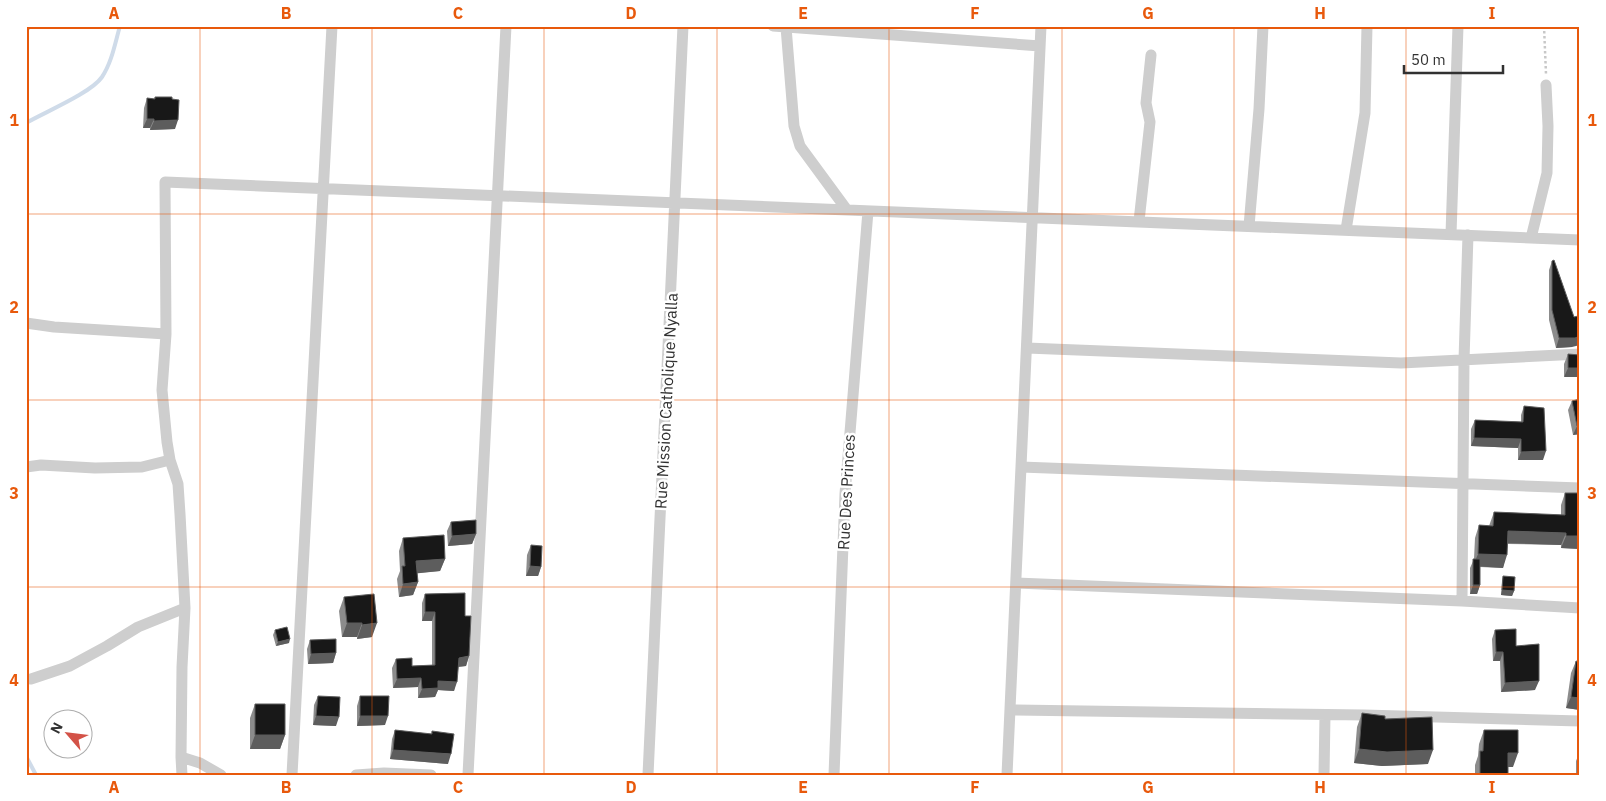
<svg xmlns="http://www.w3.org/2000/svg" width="1606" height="801" font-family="'IBM Plex Sans',sans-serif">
	<rect width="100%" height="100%" fill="#fff"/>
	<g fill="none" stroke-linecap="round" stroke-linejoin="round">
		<path stroke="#cfdbe9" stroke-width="4" d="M26,123c19,-11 65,-30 76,-46 10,-15 13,-34 18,-51
			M26,756l10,19"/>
		<path stroke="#c8c8c8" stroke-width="2.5" stroke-dasharray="2.5 2.5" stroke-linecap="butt" d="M1544,26l2,48"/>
		<path stroke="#cecece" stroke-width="11" d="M773,26l267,20
			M786,27l8,99 6,20 47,64
			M1139,221l11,-99 -4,-19 5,-48
			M1249,226l10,-117 4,-83
			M1346,230l19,-117 2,-87
			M1451,234l7,-208
			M1531,238l16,-65 1,-47 -2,-41
			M26,323l28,4 112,7
			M1027,348l374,15 179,-9
			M26,467l15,-2 54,3 47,-1 28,-7
			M1021,467l559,21
			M1016,583l446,18 118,7
			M1462,601l2,-241 4,-125
			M31,679l39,-13 37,-20 31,-19 47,-19
			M1010,710l354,5 216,6
			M181,757l19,6 21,12
			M182,775l-1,-18 1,-90 3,-59 -5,-94 -2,-30 -8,-24 -3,-18 -5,-52 4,-56 -1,-152 1415,58
			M292,775l40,-749
			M356,775l28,-2 47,2
			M468,775l38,-749
			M648,775l35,-749
			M834,775l11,-281 23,-283
			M1007,775l34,-749
			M1324,775l1,-60"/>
	</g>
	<path fill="#8c8c8c" d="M155,97l20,32 -25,1v-2h-7l1,-20 3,-10 7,1z
		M1552,261l22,56 -2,30 -16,1 -7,-28v-50z
		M1568,354l12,1 -16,22v-13z
		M1572,401l8,33 -7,1 -5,-25z
		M1524,406l19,54h-25v-12l-47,-2v-17l4,-9 46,2v-7z
		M1565,493h15v56l-19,-1v-3l-53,-1 -5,24 -23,-1v18l-3,9h-7v-26l4,-9 1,-21 4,-13 10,1 5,-14 67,3v-10z
		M451,522l25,12 -4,10 -24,2 -1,-15z
		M403,538l42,21 -5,12 -23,2 1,9 -5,13 -14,2 -2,-18 3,-8 -1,-20z
		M531,545l10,22 -3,9h-12l1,-21z
		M1503,576l11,15 -2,5 -11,-1 1,-14z
		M425,594l40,22 4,40 -3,10 -8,1 -4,24 -16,-1 -3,7 -17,1v-11l-25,1 -1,-20 4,-9 16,7 20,-1v-44h-10v-18z
		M344,597l28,40 -15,2v-2h-15l-3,-26z
		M275,630l14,13 -13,3 -3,-11z
		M1495,630l21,16 19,44 -34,2 -1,-31h-7l-1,-22z
		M310,640l26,13 -3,10 -25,1 -1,-15z
		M1576,661l4,49 -14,-2 5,-35z
		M318,696l18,30 -23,-1 1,-20z
		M360,696l25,29 -28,1v-20z
		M255,704l30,31 -5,14h-30v-31z
		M1362,713l23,6 43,45 -46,2 -28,-3 3,-36z
		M395,730l36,4 1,-3 16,33 -58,-5 2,-20z
		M1484,730l29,37h-5v8h-33v-10l3,-9 1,-12z
		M1580,751v24h-4v-14z"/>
	<path fill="#5d5d5d" d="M26,26h10l-10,5z
		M147,119h7l-4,9h-7z
		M178,120l-3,9 -25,1 4,-9z
		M1580,336v9l-8,2 -16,1 3,-10z
		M1568,368h12v9h-16z
		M1580,425v9l-7,1 4,-9z
		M1474,438l47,1 -3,9 -47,-2z
		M1546,451l-3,9h-25l3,-8z
		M1508,531l58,2 -5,12 -57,-2z
		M476,534l-4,10 -24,2 4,-10z
		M1566,536h14v13l-19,-1z
		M1478,554l29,1 -4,13 -30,-2z
		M445,559l-5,12 -29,3 5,-13z
		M530,566l11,1 -3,9h-12z
		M418,582l-5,13 -14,2 4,-13z
		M1473,585h7l-3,9h-7z
		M1502,590l12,1 -2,5 -11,-1z
		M425,612h10l-3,9h-10z
		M347,623h15l-5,14h-15z
		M377,623l-5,14 -15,2 5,-14z
		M290,639l-1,4 -13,3 2,-4z
		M1496,652h7l-3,9h-7z
		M336,653l-3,10 -25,1 3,-10z
		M469,656l-3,10 -10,1 3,-9z
		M421,678l-3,9 -25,1 4,-9z
		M438,681l19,1 -3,9 -16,-1 -3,7 -17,1 4,-9z
		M1539,681l-4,9 -34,2 4,-9z
		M1571,697l9,1v12l-14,-2z
		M316,716l23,1 -3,9 -23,-1z
		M360,716h28l-3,9 -28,1z
		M255,735h30l-5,14h-30z
		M1359,749l74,1 -5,14 -46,2 -28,-3z
		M393,750l58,4 -3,10 -58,-5z
		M1508,753h10l-5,14h-10z"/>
	<path fill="#181818" stroke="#5d5d5d" d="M155,97h17v2l7,1 -1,20 -24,1v-2h-7v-21l8,1z
		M1554,260l20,57 4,-1 2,6v14l-5,2h-16l-7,-28v-49z
		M1568,354l12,1v13h-12z
		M1580,399v26l-3,1 -5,-25z
		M1524,406l20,2 2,43 -25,1v-13l-47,-1 1,-18 48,2z
		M1565,493h15v43h-14v-3l-58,-2 -1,24 -29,-1 1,-29 14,1 1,-14 71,3z
		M476,520v14l-24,2 -1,-14z
		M444,535l1,24 -29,2 2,21 -15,2 -1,-18h3l-2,-28z
		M531,545l11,1 -1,21 -11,-1z
		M1473,559h7v26h-7z
		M1503,576l12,1 -1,14 -12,-1z
		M465,593v23h6l-2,40 -10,2 -2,24 -19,-1v7l-16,1 -1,-11 -24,1 -1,-20 16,-1v8l23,-1v-53h-10v-18z
		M374,594l3,29 -15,2v-2h-15l-3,-26z
		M287,627l3,12 -12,3 -3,-12z
		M1516,629v17l23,-2v37l-34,2 -2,-31h-7l-1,-22z
		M336,639v14l-25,1 -1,-14z
		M1576,661l4,1v36l-9,-1z
		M318,696l22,1 -1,20 -23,-1z
		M360,696h29l-1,20h-28z
		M255,704h30v31h-30z
		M1362,713l23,3v3l47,-2 1,33 -46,2 -28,-3z
		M395,730l37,4v-3l22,3 -3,20 -58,-4z
		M1484,730h34v23h-10v22h-28v-24h3z"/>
	<path fill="none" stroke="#e8590c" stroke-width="1" stroke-opacity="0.55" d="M200,26v749M372,26v749M544,26v749M717,26v749M889,26v749M1062,26v749M1234,26v749M1406,26v749M26,214h1554M26,400h1554M26,587h1554"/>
	<g text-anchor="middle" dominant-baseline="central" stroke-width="5" stroke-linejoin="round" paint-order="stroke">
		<g font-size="16" fill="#313131" stroke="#fff">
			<text transform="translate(666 401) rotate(-87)">Rue Mission Catholique Nyalla</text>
			<text transform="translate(846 492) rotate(-87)">Rue Des Princes</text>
		</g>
	</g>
	<rect width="1606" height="801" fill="none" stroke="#ffffff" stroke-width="55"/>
	<g transform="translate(68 734) rotate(298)"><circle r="24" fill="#ffffff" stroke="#adadad"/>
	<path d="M0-4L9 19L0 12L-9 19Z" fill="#d35247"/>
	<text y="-8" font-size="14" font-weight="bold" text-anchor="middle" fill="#313131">N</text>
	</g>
	<path d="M1404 65v8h99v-8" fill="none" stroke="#313131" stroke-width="2.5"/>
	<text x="1411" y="65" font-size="15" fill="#313131" stroke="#ffffff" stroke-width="4" paint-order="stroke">50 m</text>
	<rect x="28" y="28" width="1550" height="746" fill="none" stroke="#e8590c" stroke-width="2"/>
	<g font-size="16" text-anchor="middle" font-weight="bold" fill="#e8590c">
		<text x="114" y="19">A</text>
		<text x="286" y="19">B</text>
		<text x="458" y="19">C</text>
		<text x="631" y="19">D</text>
		<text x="803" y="19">E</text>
		<text x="975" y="19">F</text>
		<text x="1148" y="19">G</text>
		<text x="1320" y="19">H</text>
		<text x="1492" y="19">I</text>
		<text x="14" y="126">1</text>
		<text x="1592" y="126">1</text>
		<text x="14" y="313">2</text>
		<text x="1592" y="313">2</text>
		<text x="14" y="499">3</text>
		<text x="1592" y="499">3</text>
		<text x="14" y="686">4</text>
		<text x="1592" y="686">4</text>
		<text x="114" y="793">A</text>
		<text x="286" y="793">B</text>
		<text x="458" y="793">C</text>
		<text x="631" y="793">D</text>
		<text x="803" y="793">E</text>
		<text x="975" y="793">F</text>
		<text x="1148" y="793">G</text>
		<text x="1320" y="793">H</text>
		<text x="1492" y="793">I</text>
	</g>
</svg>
